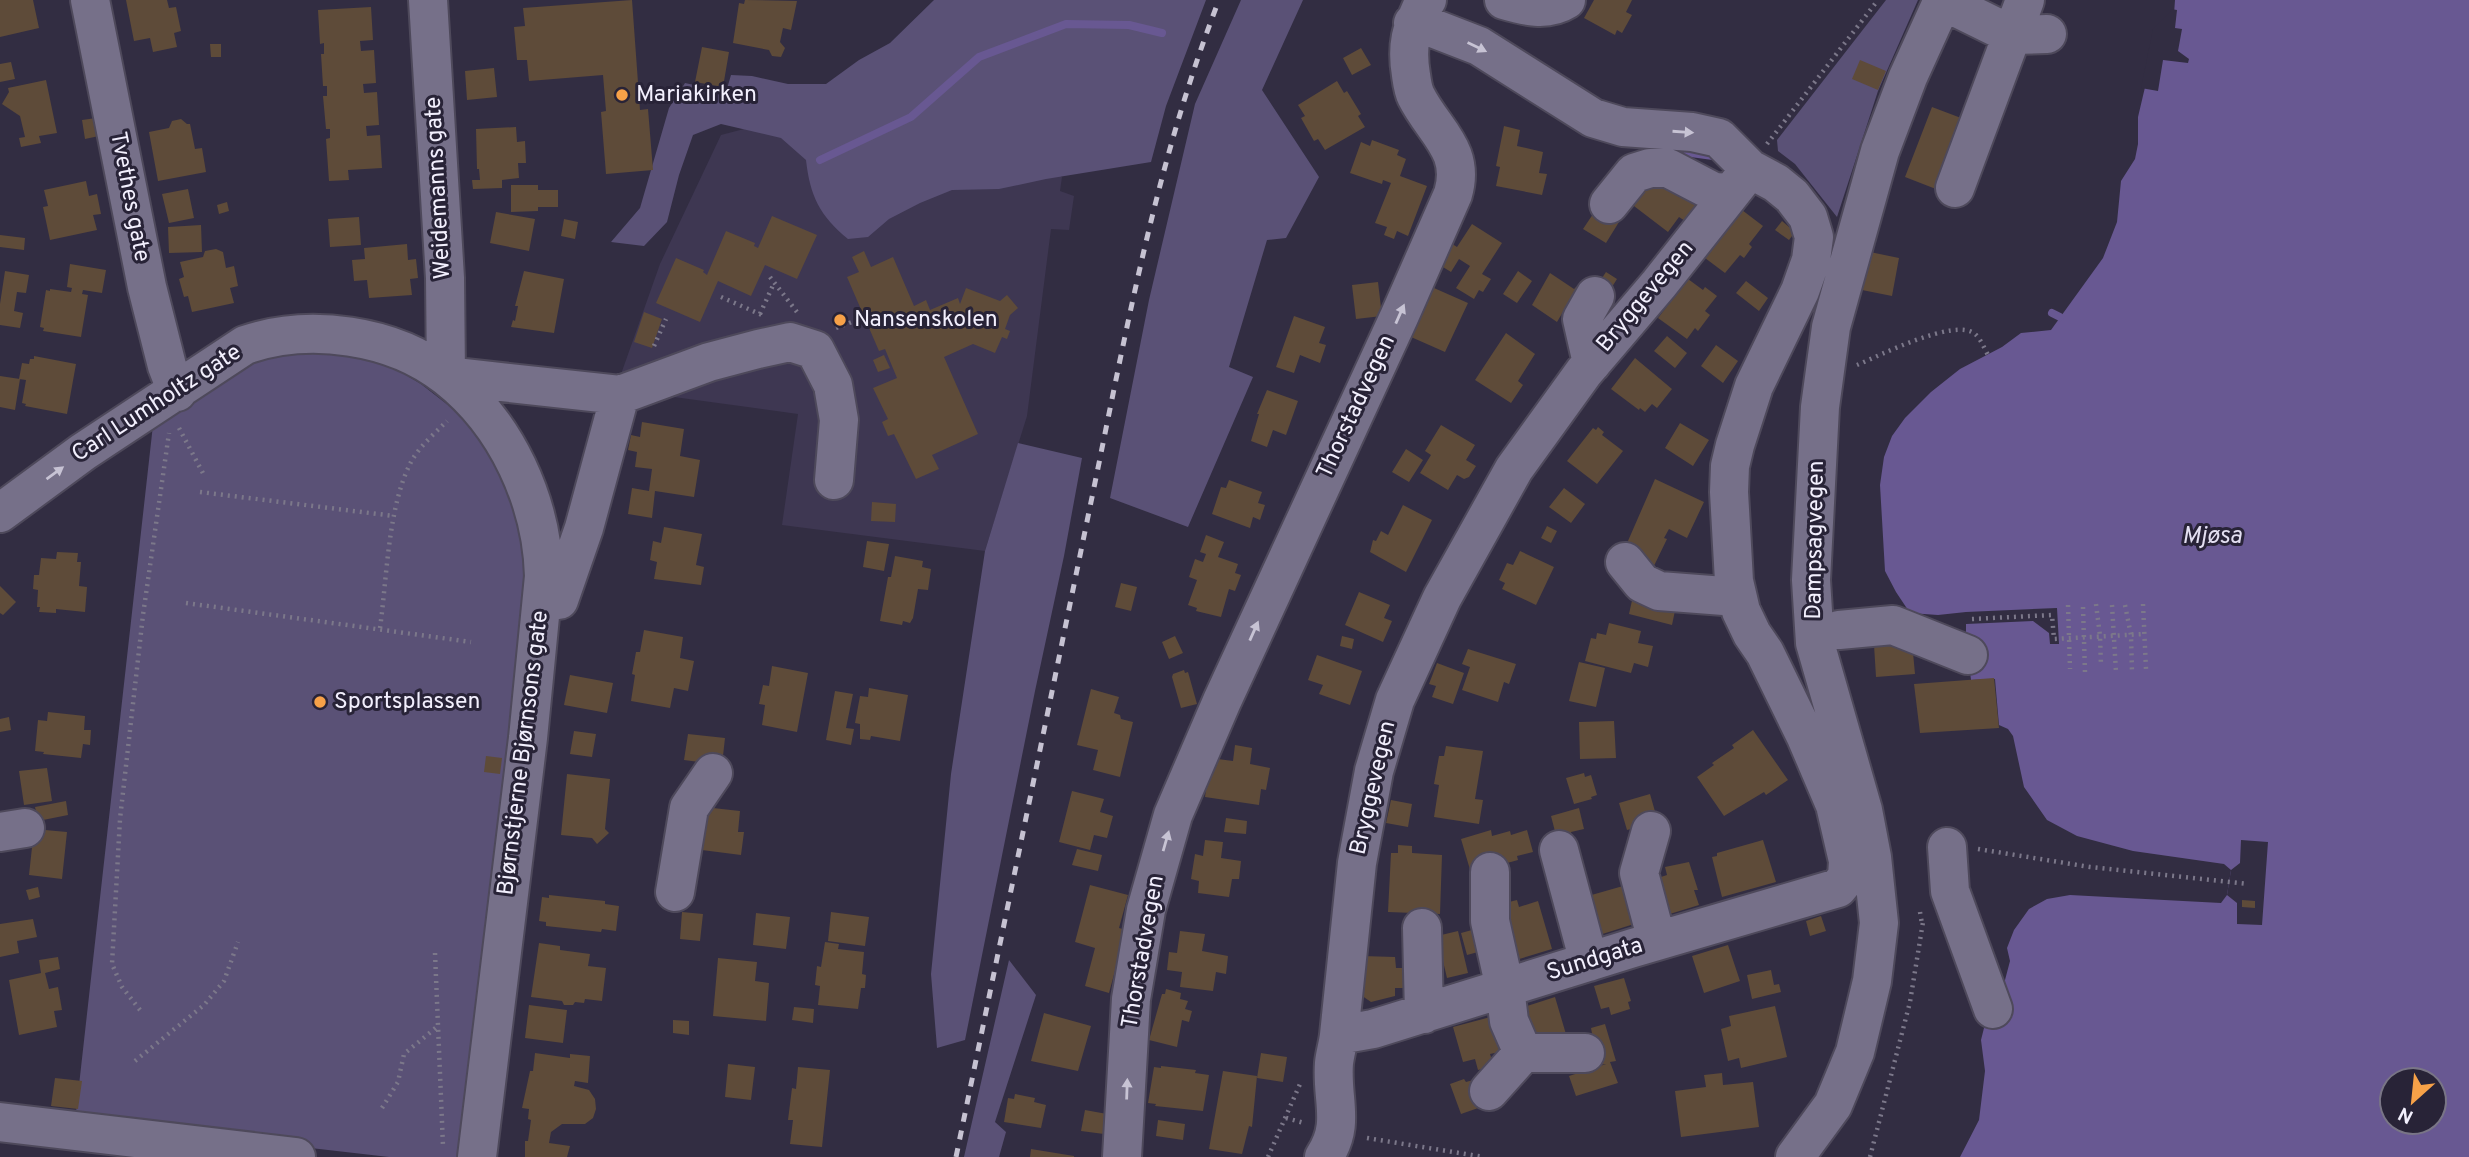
<svg xmlns="http://www.w3.org/2000/svg" width="2469" height="1157" font-family="Overpass,sans-serif">
	<rect width="100%" height="100%" fill="#322d42"/>
	<path fill="#3e3752" d="M771,122l248,24 43,31 -2,14 14,5 -5,34 -18,-1 -24,187 -42,135 -203,-26 16,-111 -124,-17 -45,8 -9,-28 40,-113 61,-129z"/>
	<path fill="#5a5176" d="M934,0h272l-40,106 -15,56 -105,17 -47,10 -47,1 -32,13 -31,16 -21,18 -20,2c-28,-23 -38,-43 -42,-79l-25,-22 -60,-14 -28,11 -14,40 -12,47 -23,24 -33,-4 29,-34 29,-100 16,-25 41,9 5,-17 21,1 36,8h38l33,-24 31,-17z
		M1241,0h62l-41,90 57,87 -33,61 -19,2 -38,127 24,10 -65,150 -78,-29 39,-198 46,-196z
		M1886,0h32l-40,91 -41,126 -42,-53 -17,-13 -1,-11z
		M319,348l55,12 25,11 22,13 41,32 34,43 23,56 10,65 -65,573 -7,4h-68l-314,-36 78,-696 93,-62z
		M1018,443l64,15 -18,98 -29,135 -70,349 -28,8 -6,-74 20,-200 34,-223z
		M1009,960l27,35 -41,127 11,10 -7,25h-35z"/>
	<path fill="#685892" fill-rule="evenodd" d="M2175,0h294v1157h-509l19,-37 6,-49 -4,-31 5,-20 14,-21 10,-38 -3,-13 7,-18 15,-21 18,-10 23,-4 151,8 6,-8 4,-25 -7,-6 -91,-13 -56,-15 -30,-16 -23,-33 -11,-51 -5,-7 -9,-4 -4,-46 -24,1 -5,-40v-28l-28,3 -28,-2 -14,-21 -11,-21 -5,-86 4,-28 8,-21 13,-18 26,-26 29,-23 42,-22 19,-14 30,-3 52,-72 14,-36 4,-41 14,-22 3,-15v-27l8,-34 28,-69zM2392,1080h42v42h-42z"/>
	<path fill="#322d42" d="M2171,9l6,1 -2,18 7,1 -4,22 11,8 -1,4 -25,-3 -5,31 -17,-3 12,-59 17,-17z
		M2057,608l2,36h-9l-1,-11 -16,-12 -67,3v-12z
		M2241,840l27,2 -6,83 -25,-1v-21l-10,-8 4,-25 9,-7z"/>
	<g fill="none" stroke-linecap="round" stroke-linejoin="round">
		<path stroke="#685892" stroke-width="8" d="M1669,150l44,6
			M820,160l91,-43 68,-60 87,-33 63,1 33,8
			M2052,313l8,4"/>
	</g>
	<path fill="#5e4b39" d="M0,0h33l6,28 -39,9z
		M126,0h41l2,8 7,-1 5,24 -7,2 3,14 -24,5 -3,-14 -16,3z
		M632,0l8,110 8,-1 5,61 -47,4 -5,-62 5,-1 -3,-36 -74,6 -2,-21h-10l-3,-33 11,-1 -2,-18z
		M745,0l52,1 -6,29 -8,-2 -3,14 5,6 -4,9 -9,-1 -3,-6 -36,-7 6,-40 5,1z
		M1594,0h38l-6,12 6,3 -10,18 -5,-3 -2,5 -31,-17z
		M371,7l2,33 -13,1 1,10 13,-1 2,33 -13,1 1,9 13,-1 2,33 -13,1 1,10 13,-1 2,33 -34,2 1,10 -20,1 -3,-42 4,-1v-9h-4l-3,-33h4v-10h-4l-2,-32h3v-11l-4,1 -2,-34z
		M210,44h11v13h-10z
		M702,47l27,5 -6,35 -28,-5z
		M1361,48l10,17 -19,10 -9,-17z
		M1860,60l26,11 -8,19 -26,-11z
		M11,62l4,17 -15,3v-18z
		M494,68l3,29 -30,3 -2,-29z
		M46,80l11,53 -18,3 2,7 -20,4 -2,-9 6,-1 -5,-21 -18,-12 7,-12 -1,-4z
		M1337,81l7,12 3,-2 14,23 -3,2 7,11 -40,23 -7,-11 -4,2 -13,-23 4,-2 -7,-11z
		M1932,107l37,14 -28,70 -36,-14z
		M96,118l3,18 -14,3 -3,-19z
		M181,119l6,5h3l5,25 7,-1 4,24 -48,9 -9,-49 20,-4 3,-7z
		M1504,126l16,4 -3,16 26,6 -4,21 8,1 -5,21 -46,-9 4,-19 -4,-1z
		M516,127l1,15 8,-1 1,22h-8l1,15 -17,2v8l-29,1 -1,-9h8l-1,-11h-2l-1,-40z
		M1372,140l27,10 -2,5 9,4 -6,17 27,10 -19,50 -11,-5 -3,8 -10,-4 3,-8 -12,-4 16,-40 -8,-3 -1,4 -32,-11 11,-31 9,4z
		M1651,176l47,27 -13,18 -6,-4 -11,15 -38,-29z
		M86,181l3,15 8,-2 4,20 -8,1 4,15 -47,10 -7,-33 5,-1 -4,-16z
		M511,185h27v5h20v17h-20v4l-27,1z
		M188,189l6,29 -25,5 -7,-29z
		M227,202l2,9 -10,3 -2,-9z
		M1597,208l22,14 -13,21 -23,-14z
		M1742,210l21,16 -14,18 3,3 -8,11 -4,-3 -15,18 -20,-15z
		M496,212l39,7 -6,32 -39,-8z
		M772,216l45,19 -20,44 -32,-14 -14,31 -33,-15 -18,41 -44,-19 20,-45 28,12 -1,2 4,3 19,-44 29,12 -1,3 4,2z
		M359,217l2,28 -31,2 -2,-28z
		M564,219l14,3 -3,17 -14,-3z
		M1782,221l13,11 -6,8 -14,-10z
		M1472,224l30,19 -20,31 9,5 -8,13 -4,-2 -5,9 -18,-11 14,-22 -11,-7 -8,13 -21,-13 13,-21 14,9z
		M201,225l1,27 -33,1 -1,-26z
		M0,235l25,3 -1,12 -24,-3z
		M407,244l1,16 8,-1 2,19 -8,1 2,16 -43,3 -2,-18 -13,1 -2,-21 13,-1 -1,-11z
		M216,249l7,3 3,16 8,-2 4,20 -8,2 4,15 -42,9 -4,-16 -4,1 -5,-18 5,-2 -4,-15 23,-5 2,-6z
		M864,251l7,16 22,-10 21,49 12,-6 4,10 28,-12 2,6 6,-16 34,13 7,-6 11,13 -8,7 -5,14 5,2 -3,8 -5,-2 -7,16 -22,-9 -29,13 34,77 -46,21 7,14 -23,10 -22,-45 -6,2 -6,-14 6,-3 -15,-31 24,-10 -12,-29 -6,2 -32,-74 12,-5 -7,-15z
		M1870,252l29,6 -7,38 -30,-6z
		M1429,263l13,5 -8,20 34,15 -23,49 -34,-15 21,-46 -12,-5z
		M70,264l36,6 -4,23 -19,-3 -1,4 6,1 -7,42 -38,-6 1,-3 -4,-1 6,-37 4,1v-2l21,3 1,-4 -5,-1z
		M5,271l24,4 -3,18 -9,-1 -3,19 9,2 -3,15 -20,-3v-21z
		M524,271l40,8 -10,54 -43,-6 2,-7 2,1 3,-15h-3z
		M1518,271l14,10 -15,22 -14,-9z
		M1606,272l11,7 -12,19 -11,-8z
		M1550,273l24,16 2,-2 7,5 -14,21 -5,-3 -7,12 -25,-17z
		M1688,279l15,11 2,-3 12,9 -12,15 5,4 -12,16 -3,-3 -8,11 -29,-21z
		M1746,281l22,17 -9,13 -23,-18z
		M1378,282l4,34 -26,3 -4,-34z
		M644,312l18,7 -10,29 -18,-6z
		M1294,316l31,11 -6,16 7,2 -6,18 -20,-8 -6,18 -18,-6z
		M1506,333l29,21 -17,27 5,4 -12,18 -36,-23z
		M1667,336l20,17 -12,15 -21,-17z
		M1716,345l22,16 -15,22 -22,-17z
		M884,355l6,13 -12,4 -5,-12z
		M34,356l42,8 -9,50 -42,-8 1,-2 -4,-1 4,-23 -7,-1 3,-16 7,1 1,-5h4z
		M1635,358l37,31 -15,19 -5,-4 -7,8 -5,-4 -1,2 -28,-21z
		M0,376l20,3 -5,31 -15,-3z
		M1267,390l31,11 -12,34 -13,-5 -6,17 -16,-6 8,-27h-2z
		M642,422l42,7 -4,27 20,4 -6,37 -39,-6 -3,27 -24,-4 4,-26 17,3 3,-22 -17,-2 2,-15 -9,-2 3,-15 9,2z
		M1680,423l29,17 -16,26 -28,-18z
		M1441,425l34,20 -9,15 10,6 -7,11 -5,2 -7,-4 -9,15 -28,-17 11,-18 -6,-4z
		M1598,427l6,5 -2,3 21,16 -26,33 -30,-23 26,-33 3,2z
		M1406,449l17,11 -14,22 -17,-10z
		M1655,479l49,23 -17,36 -18,-9 -5,9 3,1 -16,33 -30,-15z
		M1229,480l33,12 -4,11 7,2 -5,15 -7,-3 -3,11 -38,-14 9,-27 5,1z
		M1564,488l21,16 -14,19 -22,-16z
		M872,502l24,2 -1,18 -24,-1z
		M1403,505l29,15 -26,52 -36,-20 3,-12 3,1 5,-10 7,4z
		M1547,526l10,5 -6,12 -10,-5z
		M664,527l38,7 -6,31 8,2 -3,18 -47,-6 3,-17 -7,-2 3,-19 8,2z
		M1206,535l18,7 -6,15 20,7 -3,9 6,2 -6,16 -6,-2 -8,28 -25,-6 1,-3 -9,-3 9,-25 -8,-3 6,-18 8,3 3,-8 -6,-2z
		M867,541l22,3 -5,27 -21,-4z
		M1520,551l34,16 -18,38 -34,-16 3,-6 -6,-3 8,-17 6,2z
		M57,552l21,1 -1,9h4l-2,24 8,1 -2,25 -29,-3v4l-17,-1 1,-5h-3l1,-17 -5,-1 1,-14h5l2,-17 15,1z
		M895,556l28,5 -1,6 9,2 -3,21 -10,-1 -5,29 -3,5 -7,-2 -1,4 -22,-4 8,-44h3z
		M1121,583l16,4 -6,24 -16,-4z
		M0,586l16,16 -13,13 -3,-2z
		M1359,592l31,13 -6,13 8,3 -9,21 -38,-17z
		M1633,596l43,10 -4,19 -43,-11z
		M1609,623l32,8 -3,12 15,3 -5,21 -14,-4 -3,10 -46,-12 6,-23 5,1 1,-6 9,2z
		M644,630l39,7 -3,21 14,3 -6,30 -14,-3 -4,20 -39,-7 4,-26 -3,-1 4,-22h4z
		M1175,636l8,17 -14,6 -7,-17z
		M1342,636l12,3 -2,10 -12,-3z
		M1912,642l3,32 -39,3 -2,-32z
		M1468,649l48,15 -7,20 -5,-2 -6,20 -36,-12 8,-23 -8,-3z
		M1317,655l45,16 -12,34 -31,-11 4,-9 -15,-5z
		M1579,662l26,6 -9,39 -27,-6z
		M1437,663l27,10 -11,31 -21,-7 4,-11 -7,-2z
		M772,666l36,7 -11,59 -35,-7 3,-20 -6,-1 4,-19 6,1z
		M1184,670l1,3 3,-1 9,32 -16,4 -9,-31 1,-3z
		M570,675l43,8 -6,30 -43,-8z
		M1994,678l5,50 -79,5 -6,-49z
		M869,688l39,7 -8,46 -29,-5 -1,4 -10,-1v-15l-5,-1 5,-27 8,1z
		M1091,689l28,8 -5,16 6,2 1,4 12,3 -13,55 -27,-7 5,-20 -21,-5z
		M835,691l18,3 -7,34 8,1 -3,16 -25,-5z
		M48,712l37,4 -1,14h7l-1,15 -7,-1 -2,14 -38,-4 1,-2 -9,-1 3,-31 9,1z
		M9,717l2,13 -11,2v-13z
		M1614,721l2,37 -36,1 -1,-37z
		M1753,730l35,50 -22,15 -2,-3 -40,24 -27,-39 17,-12 -2,-2 22,-15 -2,-3z
		M574,731l22,3 -4,23 -22,-3z
		M688,734l37,4 -3,27 -38,-5z
		M1235,745l17,3 -2,16 20,4 -4,22 -5,-1 -2,16 -54,-8 5,-39 23,3z
		M1446,746l37,5 -8,48 8,1 -4,24 -45,-7 5,-32 -5,-1 5,-28h5z
		M486,756l16,2 -2,16 -16,-2z
		M47,768l5,33 -28,4 -5,-34z
		M1584,773l1,4 6,-2 6,20 -6,2 1,2 -18,5 -8,-26z
		M567,774l43,5 -5,50 4,4 -12,11 -5,-6 -31,-3z
		M1072,791l32,8 -4,13 13,4 -6,22 -13,-3 -4,15 -31,-8z
		M1650,794l8,28 -31,8 -8,-27z
		M1391,800l21,4 -4,23 -22,-4z
		M66,801l2,14 -30,6 -3,-14z
		M704,807l36,4 -2,21h6l-3,23 -47,-6z
		M1579,808l5,21 -13,3 2,7 -15,4 -7,-27z
		M1226,818l21,3 -1,13 -22,-2z
		M34,829l33,3 -5,47 -33,-4z
		M1491,830l1,6 18,-5 1,4 16,-5 6,22 -16,4 1,4 -47,13 -10,-34z
		M1205,840l18,2 -2,16 20,3 -2,18h-7l-3,18 -31,-4 1,-12 -8,-2 4,-25 8,2z
		M1763,840l13,42 -54,15 -10,-40 5,-1v-3z
		M1398,845l14,1v7l30,2 -2,59 -52,-2 3,-59h7z
		M1077,849l25,6 -4,16 -26,-6z
		M1689,862l9,28h-4l5,15 -39,12 -11,-36 18,-6 -2,-8z
		M1090,885l38,10 -9,33 7,2 -17,63 -24,-7 10,-38 -20,-6z
		M1623,886l11,38 -41,13 -12,-39z
		M38,887l2,10 -11,3 -3,-10z
		M549,895l56,6v3l14,2 -3,25 -14,-2 -1,3 -55,-6v-4l-7,-1 3,-24 7,1z
		M1517,900l2,7 19,-6 14,48 -46,14 2,-54h3l-2,-7z
		M2242,900l13,1v7l-13,-1z
		M682,912l21,2 -3,27 -20,-2z
		M831,912l38,5 -4,29 -37,-5z
		M756,913l34,4 -4,32 -33,-4z
		M1821,916l5,15 -16,5 -4,-15z
		M33,919l4,18 -20,4 2,12 -19,4v-33z
		M1483,927l6,22 -22,6 -6,-22z
		M1180,931l25,3 -3,17 26,5 -2,18 -10,-2 -3,19 -33,-4 2,-15 -15,-2 2,-18 8,1z
		M1458,931l10,42 -21,5 -10,-42z
		M825,942l14,2 -1,5 26,3 -2,22 4,1 -1,13h-4l-3,21 -40,-4 2,-19 -5,-1 2,-19 4,1z
		M539,943l21,3v4l30,4 -2,12 18,2 -4,33 -17,-2 -1,4 -9,-1 -2,3h-9l-2,-4 -31,-4z
		M1728,945l12,36 -36,12 -12,-37z
		M1362,956l33,1 1,11h11v20h-12v8l-24,6 -13,-9z
		M58,957l2,12 -15,4 4,16 9,-2 4,23 -8,1 3,16 -38,8 -10,-55 32,-7 -2,-13z
		M718,958l39,4 -2,19 14,2 -3,38 -53,-5z
		M1771,970l3,15 5,-1 2,8 -29,7 -5,-24z
		M1624,978l7,23 -3,1 2,7 -19,6 -2,-8 -8,2 -7,-23z
		M1166,989l15,4 -1,6 8,2 -3,8 7,2 -3,11 -7,-2 -5,27 -28,-7 13,-46h3z
		M1555,997l13,44 -42,-5 -8,-27z
		M529,1005l38,5 -4,33 -38,-5z
		M1775,1006l12,51 -46,11 -2,-10 -11,3 -7,-32 10,-3 -2,-10z
		M794,1007l20,2 -1,14 -21,-3z
		M1044,1013l47,13 -13,45 -47,-10z
		M1498,1015l10,35 -18,4 4,12 -16,4 -3,-11 -12,3 -10,-35z
		M673,1020l16,1v14l-16,-2z
		M1605,1024l11,37 -6,1 8,21 -42,13 -7,-20 37,-12 -8,1 -7,-37z
		M535,1053l35,5v-4l20,2 -2,27 -13,-2 -1,5 15,4 6,9 1,10 -3,9 -8,6h-23l-11,8 -2,11 21,3 -3,11h-42v-16h3l3,-21 -3,-1 1,-10 -7,-1 8,-37h3z
		M1261,1053l26,4 -4,25 -26,-4z
		M728,1064l27,3 -4,33 -26,-3z
		M1161,1066l35,4 -1,3 14,2 -6,36 -48,-5 1,-2 -8,-1 6,-36 7,1z
		M798,1067l32,3 -8,77 -32,-3 3,-24h-5l4,-32 4,1z
		M1223,1071l34,5 -5,51 -3,-1 -7,28 -33,-5z
		M1722,1073l1,12 30,-3 6,45 -78,10 -6,-46 31,-4 -2,-12z
		M55,1078l27,3 -4,28 -27,-3z
		M1464,1079l2,3 7,-2 11,26 -23,8 -11,-30z
		M1015,1094l20,4 -1,4 12,3 -5,23 -37,-6 4,-24 6,1z
		M1085,1110l22,4 -3,20 -23,-3z
		M1158,1120l27,4 -2,16 -27,-4z
		M1031,1149l43,7v1h-44z"/>
	<g fill="none" stroke-linecap="round" stroke-linejoin="round">
		<g stroke="#4e495b" stroke-width="42">
			<path id="minor" d="M90,0l57,287 20,79 10,26
				M428,0l17,278 1,98
				M1504,0c20,6 43,12 62,0
				M1943,1l69,34 35,-1
				M1413,23l17,4 49,19 114,72 30,9 69,5 27,6 31,31
				M1955,188l70,-188
				M1609,204l25,-31 16,-5h18l46,24 17,1
				M1592,363l-10,-44 13,-23
				M446,376l174,19 -36,133 -25,72 -16,-2
				M620,395l89,-33 49,-13 32,-7 25,8 18,35 6,35 -5,60
				M0,513l83,-61 162,-107c64,-22 148,-11 202,32 60,47 95,125 97,199l-16,162 -51,419
				M1625,562l17,21 17,8 78,6
				M1839,630l54,-5 75,30
				M1651,831l-12,42 18,68
				M0,832l25,-4
				M1947,847l3,44 43,118
				M1559,850l30,112
				M1490,872v49l15,67 4,33 14,32
				M675,892l14,-84 24,-35
				M1422,928l2,86
				M1489,1091l34,-38h62
				M0,1122l296,35
				M1122,1157l9,-158 15,-89 27,-95 49,-114 177,-384 54,-123c13,-44 -19,-62 -37,-98 -3,-6 -4,-14 -5,-21 -5,-30 0,-46 13,-73l3,-2
				M1324,1157c22,-33 7,-57 10,-94 1,-9 4,-19 5,-28l18,-172 17,-92 21,-71 47,-102 72,-129 70,-97 75,-88 91,-115 26,14 16,13 16,21 6,20 -3,23 -11,31 -46,95 -19,59 -5,21 -1,26 5,89 7,30 11,23 13,19 41,84 29,68 13,56 -1,16 -9,11 -205,60 -260,81 -34,6
				M1795,1157l38,-52 22,-53 17,-71 7,-58 -7,-66 -9,-47 -48,-167 -4,-63 9,-173 11,-80 49,-176 28,-74 35,-77"/>
		</g>
		<path stroke="#7c788a" stroke-width="4.5" stroke-dasharray="2 5" stroke-linecap="butt" d="M1767,144l111,-144
			M770,277l27,35
			M721,297l41,18
			M760,314l14,-31
			M836,328l21,-8
			M654,346l12,-27
			M1857,365c22,-9 98,-48 118,-31 6,5 10,16 14,23
			M179,428l26,49
			M200,492l194,24
			M186,603l285,39
			M2096,604l4,32 1,30
			M2143,604l3,65
			M2068,605l2,64
			M2112,605l4,67
			M2125,605l6,30 1,37
			M2083,607l2,66
			M1972,619l80,-4 2,24 91,-5
			M380,628c7,-50 8,-122 31,-166 8,-15 24,-29 36,-41
			M1978,849l112,18 158,17
			M1920,912l2,12
			M435,953l8,193
			M140,1010l-18,-23 -10,-23 8,-145 23,-204 26,-182
			M135,1061l69,-56 20,-24 14,-39
			M382,1108l16,-26 6,-28 34,-28
			M1286,1118l18,5
			M1367,1138l117,19
			M1268,1157l32,-73
			M1870,1157l40,-155 13,-80"/>
		<use href="#minor" stroke="#767089" stroke-width="38"/>
		<path stroke="#c6c2d2" stroke-width="5" stroke-dasharray="9 9" stroke-linecap="butt" d="M956,1157c45,-218 90,-436 135,-655 35,-169 65,-340 128,-502"/>
	</g>
	<defs><path id="oneway-solid" d="M-6-.8H1V-3.2L6.5 0L1 3.2V.8H-6Z" transform="scale(1.75)"/></defs>
	<g fill="#c7c3d4">
		<use href="#oneway-solid" transform="translate(1477 47) rotate(26)"/>
		<use href="#oneway-solid" transform="translate(1683 132) rotate(4)"/>
		<use href="#oneway-solid" transform="translate(1400 314) rotate(-66)"/>
		<use href="#oneway-solid" transform="translate(55 473) rotate(-36)"/>
		<use href="#oneway-solid" transform="translate(1254 631) rotate(-66)"/>
		<use href="#oneway-solid" transform="translate(1166 841) rotate(-74)"/>
		<use href="#oneway-solid" transform="translate(1127 1089) rotate(-88)"/>
	</g>
	<g fill="#f7a148" stroke="#282337" stroke-width="2.5">
		<circle cx="622" cy="95" r="7"/>
		<circle cx="840" cy="320" r="7"/>
		<circle cx="320" cy="702" r="7"/>
	</g>
	<g text-anchor="middle" dominant-baseline="central" stroke-width="6" stroke-linejoin="round" paint-order="stroke">
		<g font-size="23" fill="#f2effd" stroke="#282337" text-anchor="start">
			<text x="636" y="95">Mariakirken</text>
			<text x="854" y="320">Nansenskolen</text>
			<text x="334" y="702">Sportsplassen</text>
		</g>
		<g font-size="23" fill="#f2effd" stroke="#282337">
			<text transform="translate(439 188) rotate(-93)">Weidemanns gate</text>
			<text transform="translate(129 197) rotate(79)">Tvethes gate</text>
			<text transform="translate(1646 297) rotate(-50)">Bryggevegen</text>
			<text transform="translate(157 404) rotate(-33)">Carl Lumholtz gate</text>
			<text transform="translate(1357 407) rotate(-65)">Thorstadvegen</text>
			<text transform="translate(1816 540) rotate(-89)">Dampsagvegen</text>
			<text transform="translate(524 753) rotate(-83)">Bjørnstjerne Bjørnsons gate</text>
			<text transform="translate(1374 788) rotate(-77)">Bryggevegen</text>
			<text transform="translate(1144 952) rotate(-80)">Thorstadvegen</text>
			<text transform="translate(1595 960) rotate(-17)">Sundgata</text>
		</g>
		<g font-size="24" font-style="italic" fill="#e3dff1" stroke="#282337">
			<text x="2212" y="537">Mjøsa</text>
		</g>
	</g>
	<g transform="translate(2413 1101) rotate(207)"><circle r="33" fill="#282337" stroke="#797586" stroke-width="2"/>
	<path d="M0-5L12 26L0 18L-12 26Z" fill="#f7a148"/>
	<text y="-10" font-size="19" font-weight="bold" text-anchor="middle" fill="#f2effd">N</text>
	</g>
</svg>
